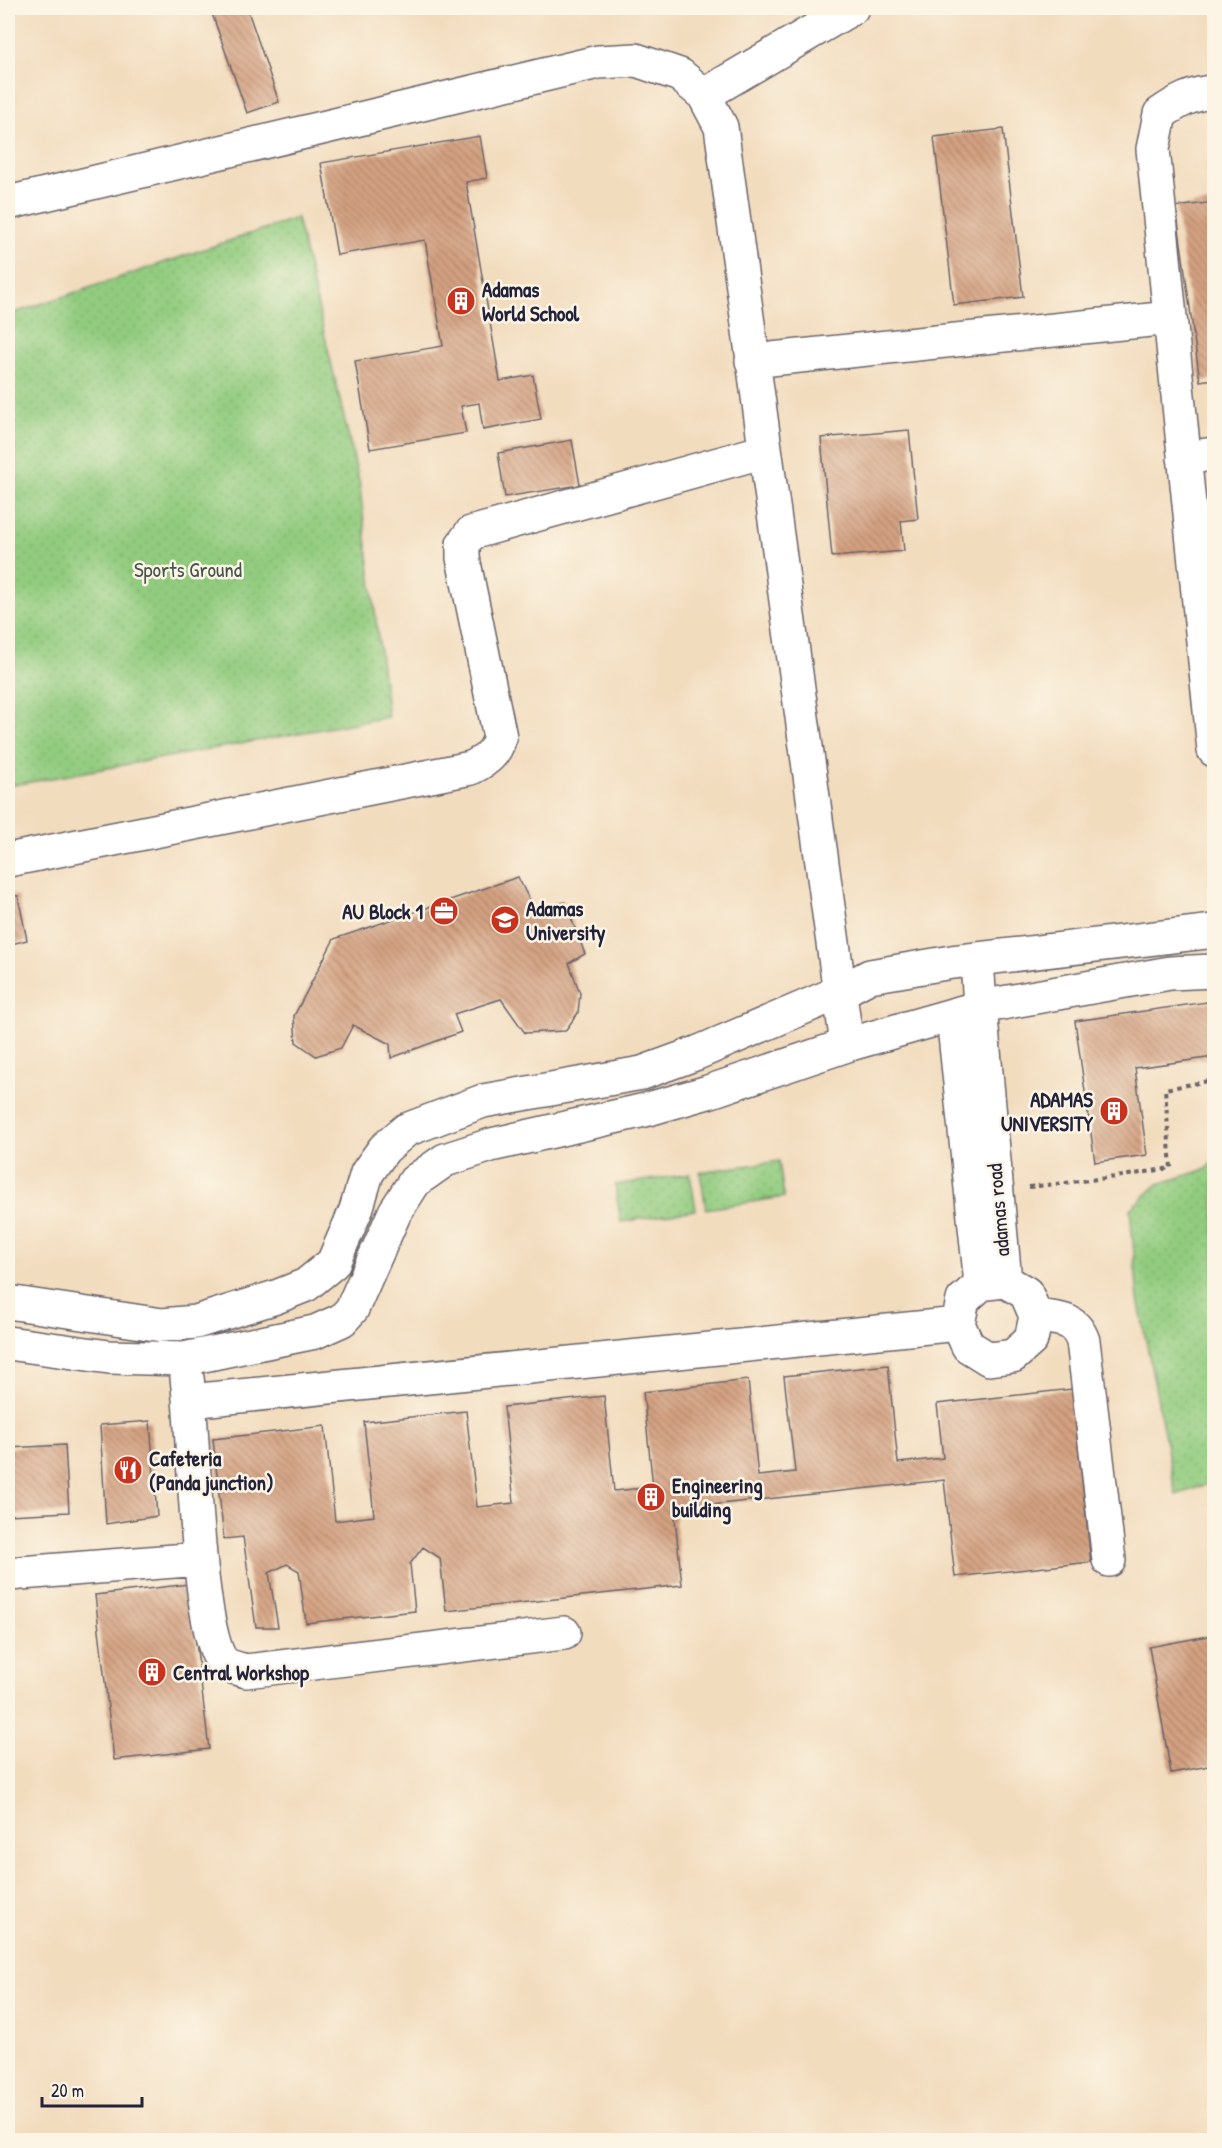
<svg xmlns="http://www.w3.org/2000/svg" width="1222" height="2148" font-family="'Patrick Hand',sans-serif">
	<defs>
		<pattern id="park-dots" width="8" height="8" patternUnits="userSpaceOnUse" patternTransform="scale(1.5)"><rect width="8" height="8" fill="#92cc7f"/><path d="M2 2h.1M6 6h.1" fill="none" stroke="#7eaf6f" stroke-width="1.8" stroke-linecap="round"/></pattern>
		<pattern id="building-back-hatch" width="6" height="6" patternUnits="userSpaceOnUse" patternTransform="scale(1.5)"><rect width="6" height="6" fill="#d4a181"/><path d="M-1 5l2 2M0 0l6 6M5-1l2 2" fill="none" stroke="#ac836b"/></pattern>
	</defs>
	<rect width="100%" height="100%" fill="#fcf5e5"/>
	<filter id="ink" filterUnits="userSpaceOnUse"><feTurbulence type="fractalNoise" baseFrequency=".0167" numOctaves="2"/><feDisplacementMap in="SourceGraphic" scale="12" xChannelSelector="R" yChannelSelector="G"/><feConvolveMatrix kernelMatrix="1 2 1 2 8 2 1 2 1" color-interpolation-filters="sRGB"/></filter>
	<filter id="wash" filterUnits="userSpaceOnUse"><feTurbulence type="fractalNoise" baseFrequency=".008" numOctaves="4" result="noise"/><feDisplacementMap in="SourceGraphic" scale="24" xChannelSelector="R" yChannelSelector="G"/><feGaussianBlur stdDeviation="1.35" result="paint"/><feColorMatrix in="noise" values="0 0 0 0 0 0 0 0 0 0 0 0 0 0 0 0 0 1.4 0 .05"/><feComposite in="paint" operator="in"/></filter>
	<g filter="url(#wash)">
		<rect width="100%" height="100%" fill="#f2dcbe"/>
		<path fill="url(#park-dots)" stroke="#5a775d" stroke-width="1.5" d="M297,218l62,263 29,236 -380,69v-471z
			M779,1161l5,36 -78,12 -6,-37z
			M1214,1161v321l-38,13 -38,-196 -8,-90 28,-25 49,-15z
			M690,1174l6,36 -75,12 -6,-37z"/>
		<g id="blocks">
			<path fill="url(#building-back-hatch)" d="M210,8h37l32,94 -32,11z
				M1003,129l20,168 -69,8 -20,-168z
				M480,136l7,42 -21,4 34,199 33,-6 8,44 -58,11 -4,-27 -18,3 5,27 -96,16 -15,-88 88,-15 -18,-106 -88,15 -16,-92z
				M1214,202v177l-14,2 -24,-174z
				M909,430l9,89 -17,2 3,30 -72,6 -11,-119z
				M572,440l8,45 -75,12 -7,-44z
				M518,877l16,32 31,-7 20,52 -16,9 11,30 -2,20 -13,18 -40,2 -24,-34 -47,15 7,18 -70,26 -1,-14 -37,-19 -12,23 -25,8 -20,-14 -2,-26 40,-77z
				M8,895l10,1 9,44 -19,5z
				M1214,1001v56l-79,11 12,87 -52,7 -20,-141z
				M888,1365l10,98 45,-5 -6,-54 135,-15 19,173 -136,15 -11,-97 -270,29 8,76 -236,26 -6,-53 -17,-11 -13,17 5,47 -109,12 -7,-52 -12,-7 -18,9 9,54h-22l-13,-90 -19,2 -11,-100 112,-13 10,95 39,-5 -10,-94 102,-11 11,96 37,-4 -10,-96 100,-11 10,95 39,-4 -10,-95 105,-12 10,96 37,-4 -11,-96z
				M150,1421l7,95 -51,8 -6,-99z
				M65,1445l4,67 -61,3v-67z
				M189,1584l20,165 -95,11 -19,-165z
				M1214,1635v130l-43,8 -22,-126z"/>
		</g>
	</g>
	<g filter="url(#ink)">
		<use href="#blocks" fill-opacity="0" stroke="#6b6369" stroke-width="1.5"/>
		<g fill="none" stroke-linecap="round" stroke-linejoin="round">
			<g stroke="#6b6369" stroke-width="36">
				<path id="minor" d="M1214,92c-21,1 -37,10 -54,22l-7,35 61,601
					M704,95l148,-87
					M8,203l590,-141 38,-2 44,15 24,20 17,32 126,918
					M752,361l418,-43
					M1184,458l30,-4
					M8,860l463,-92c16,-8 24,-14 29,-31l-37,-179v-14l8,-11 294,-82
					M977,959l3,48 25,274
					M953,1016l28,268
					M1005,1281l21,12 10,23 -5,24 -18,16 -24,3 -21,-13 -10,-22 5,-24 18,-16z
					M8,1302l154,23 34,-3 80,-25 30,-12 27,-22 23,-53 11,-37 17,-24 22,-19 77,-29 159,-28 55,-20 143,-61 30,-16 82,-14 262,-31
					M1036,1316c22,3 39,1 47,25l26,219
					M8,1343l101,14 75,2 131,-27 27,-12 10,-11 43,-97 20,-31 30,-21 46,-15 154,-35 63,-18 139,-47 133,-38 190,-34 44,-2
					M187,1378c7,50 9,258 37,285 5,4 16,6 22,8l318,-38
					M190,1401l768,-77
					M8,1574l192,-15"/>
			</g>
			<path stroke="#6b6369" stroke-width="4" stroke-dasharray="4.5 4.5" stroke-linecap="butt" d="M1029,1187l87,-10 55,-9 -6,-79 49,-9"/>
			<use href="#minor" stroke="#fff" stroke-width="33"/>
		</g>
	</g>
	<defs>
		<g id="building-disc" transform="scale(1.5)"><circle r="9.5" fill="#c8321e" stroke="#fcf5e5"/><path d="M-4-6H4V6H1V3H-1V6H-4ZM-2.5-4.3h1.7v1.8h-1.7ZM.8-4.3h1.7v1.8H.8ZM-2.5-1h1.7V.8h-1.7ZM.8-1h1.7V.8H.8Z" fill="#fff"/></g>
		<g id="office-disc" transform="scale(1.5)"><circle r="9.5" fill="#c8321e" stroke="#fcf5e5"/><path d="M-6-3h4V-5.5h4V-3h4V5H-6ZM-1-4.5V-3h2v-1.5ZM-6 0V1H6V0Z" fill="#fff"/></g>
		<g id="university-disc" transform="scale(1.5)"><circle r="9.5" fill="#c8321e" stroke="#fcf5e5"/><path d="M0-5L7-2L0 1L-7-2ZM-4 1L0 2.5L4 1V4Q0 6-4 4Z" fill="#fff"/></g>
		<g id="restaurant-disc" transform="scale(1.5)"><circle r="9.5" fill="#c8321e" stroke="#fcf5e5"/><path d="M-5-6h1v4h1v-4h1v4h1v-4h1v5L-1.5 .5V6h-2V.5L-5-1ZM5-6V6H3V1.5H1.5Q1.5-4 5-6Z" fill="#fff"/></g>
	</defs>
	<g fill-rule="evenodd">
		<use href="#building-disc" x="461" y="301"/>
		<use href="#office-disc" x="444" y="911"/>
		<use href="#university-disc" x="505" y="920"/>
		<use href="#building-disc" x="1114" y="1111"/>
		<use href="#restaurant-disc" x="128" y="1470"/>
		<use href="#building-disc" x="651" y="1497"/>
		<use href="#building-disc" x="152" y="1672"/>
	</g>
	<g text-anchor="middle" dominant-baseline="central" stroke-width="5" stroke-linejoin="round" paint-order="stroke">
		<g font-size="21" font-weight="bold" fill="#22223b" stroke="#fcf5e5" text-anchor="start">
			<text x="482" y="289">Adamas<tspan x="482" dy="24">World School</tspan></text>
			<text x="526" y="908">Adamas<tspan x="526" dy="24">University</tspan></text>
			<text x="423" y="911" text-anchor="end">AU Block 1</text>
			<text x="1093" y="1099" text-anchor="end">ADAMAS<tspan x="1093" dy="24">UNIVERSITY</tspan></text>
			<text x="149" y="1458">Cafeteria<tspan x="149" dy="24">(Panda junction)</tspan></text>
			<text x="672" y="1485">Engineering<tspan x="672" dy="24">building</tspan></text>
			<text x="173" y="1672">Central Workshop</text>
		</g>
		<g font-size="21" fill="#44554f" stroke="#fcf5e5">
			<text x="188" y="569">Sports Ground</text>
		</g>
		<g font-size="21" fill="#22223b" stroke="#fcf5e5">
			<text transform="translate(998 1210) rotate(-95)">adamas road</text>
		</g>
	</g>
	<rect width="1222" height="2148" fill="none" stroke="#fcf5e5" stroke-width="30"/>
	<path d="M42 2097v9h100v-9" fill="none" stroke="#22223b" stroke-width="3"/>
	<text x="51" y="2097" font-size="18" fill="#22223b" stroke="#fcf5e5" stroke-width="4.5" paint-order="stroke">20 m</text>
</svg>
